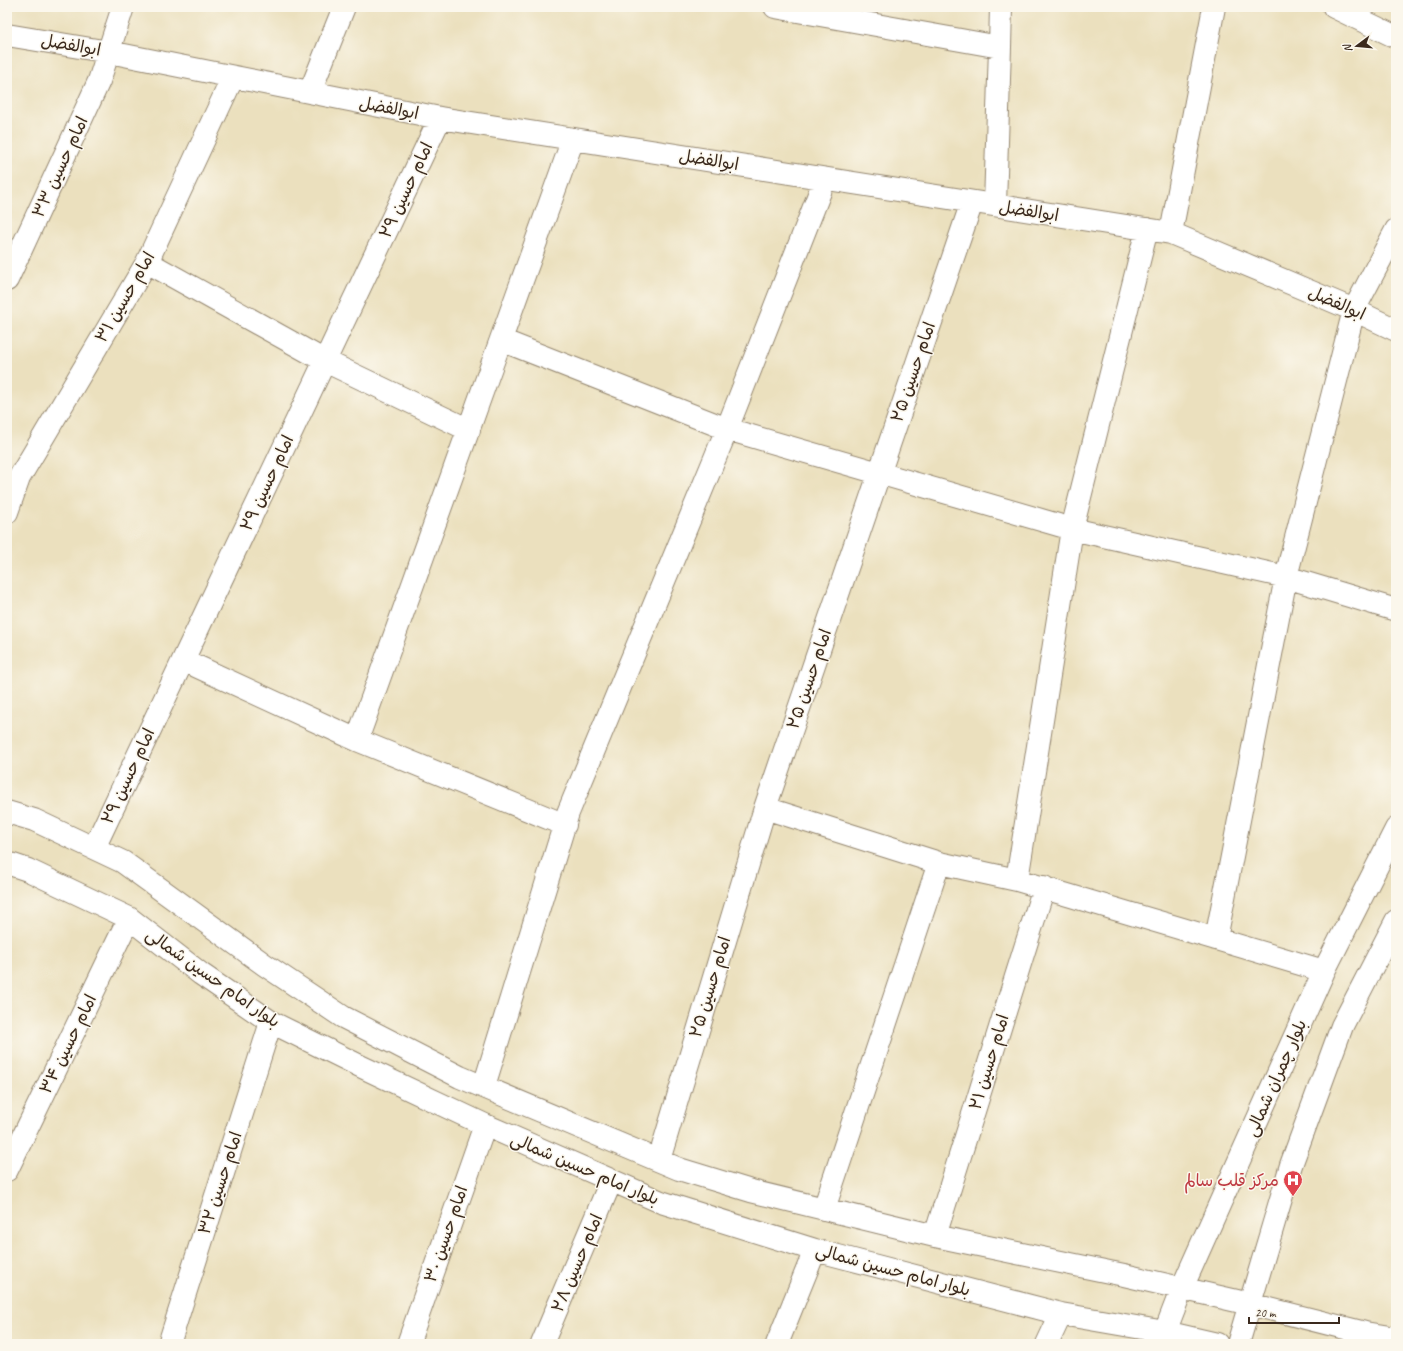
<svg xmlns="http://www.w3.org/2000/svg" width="1403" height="1351" font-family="Caveat,'Playpen Sans Arabic',sans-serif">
	<rect width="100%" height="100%" fill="#fbf7ec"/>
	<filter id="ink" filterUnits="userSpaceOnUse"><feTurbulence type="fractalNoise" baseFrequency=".025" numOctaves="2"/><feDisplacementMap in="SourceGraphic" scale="8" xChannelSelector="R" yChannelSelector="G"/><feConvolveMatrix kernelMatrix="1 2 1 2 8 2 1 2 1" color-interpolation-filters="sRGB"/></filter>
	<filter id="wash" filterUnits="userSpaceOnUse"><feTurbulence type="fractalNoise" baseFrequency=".012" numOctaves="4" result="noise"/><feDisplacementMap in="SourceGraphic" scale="16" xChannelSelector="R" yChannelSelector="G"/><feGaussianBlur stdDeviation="0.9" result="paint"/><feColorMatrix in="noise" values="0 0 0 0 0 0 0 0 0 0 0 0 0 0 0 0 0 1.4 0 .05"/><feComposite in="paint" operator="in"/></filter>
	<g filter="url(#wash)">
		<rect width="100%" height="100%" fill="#ebe0be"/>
	</g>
	<g filter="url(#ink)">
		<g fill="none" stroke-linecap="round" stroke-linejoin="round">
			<g stroke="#93856e" stroke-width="24">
				<path id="minor" d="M775,7l225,40 1,-40
					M1334,7l62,30
					M7,35l102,17 331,66 731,115 183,77 42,20
					M310,92l34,-85
					M995,205l5,-158
					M1171,233l43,-226
					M147,262l178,99 144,69
					M7,280l92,-199 24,-74
					M501,340l226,89 345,100 214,48 110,33
					M7,512l12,-34 128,-216 86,-185
					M183,660l174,80 208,85
					M357,740l216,-601
					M765,808l174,55
					M7,812l27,8 89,42 142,103 78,52 117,60 219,92 72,22 184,45 189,39 126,29 115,29 31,5
					M94,848l346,-730
					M7,863l21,7 101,48 72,56 70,48 89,44 125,59 176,77 154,48 246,64 104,18 52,12
					M1017,880l55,-351 75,-300
					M1216,939l70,-362 68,-267 42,-80
					M484,1086l84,-273 159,-384 98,-250
					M659,1160l106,-352 207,-606
					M7,1170l122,-252
					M824,1209l115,-346 78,17 307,91
					M935,1236l109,-349
					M1165,1332l17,-44 142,-317 72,-142
					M169,1344l102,-322
					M408,1344l77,-219
					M542,1344l69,-163
					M777,1344l38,-94
					M1047,1344l14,-30
					M1238,1344l53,-179 51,-139 54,-105"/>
			</g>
			<use href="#minor" stroke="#fff" stroke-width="22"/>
		</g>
	</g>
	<defs>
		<g id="hospital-pin" transform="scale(1)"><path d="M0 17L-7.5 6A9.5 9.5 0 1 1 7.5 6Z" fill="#e0444e" stroke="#fbf7ec"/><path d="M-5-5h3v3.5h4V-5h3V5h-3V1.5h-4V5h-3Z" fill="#fff"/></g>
	</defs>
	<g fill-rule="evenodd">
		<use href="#hospital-pin" x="1293" y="1180"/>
	</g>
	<g text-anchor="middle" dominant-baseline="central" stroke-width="3" stroke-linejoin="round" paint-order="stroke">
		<g font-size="17" fill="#3b2a1e" stroke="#fbf7ec">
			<text transform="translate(71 45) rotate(10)">ابوالفضل</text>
			<text transform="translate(389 108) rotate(11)">ابوالفضل</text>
			<text transform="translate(709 160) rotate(9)">ابوالفضل</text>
			<text transform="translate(60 167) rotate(-65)">امام حسین ۳۳</text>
			<text transform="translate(406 190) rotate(-65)">امام حسین ۲۹</text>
			<text transform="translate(1029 211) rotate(9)">ابوالفضل</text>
			<text transform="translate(125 297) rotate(-60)">امام حسین ۳۱</text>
			<text transform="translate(1337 303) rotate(24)">ابوالفضل</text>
			<text transform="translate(913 372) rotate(-71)">امام حسین ۲۵</text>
			<text transform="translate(267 483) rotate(-65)">امام حسین ۲۹</text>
			<text transform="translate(809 679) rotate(-71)">امام حسین ۲۵</text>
			<text transform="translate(128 776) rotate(-65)">امام حسین ۲۹</text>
			<text transform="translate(213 978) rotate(35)">بلوار امام حسین شمالی</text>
			<text transform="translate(710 987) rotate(-73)">امام حسین ۲۵</text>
			<text transform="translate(68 1044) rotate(-64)">امام حسین ۳۴</text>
			<text transform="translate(989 1062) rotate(-73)">امام حسین ۲۱</text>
			<text transform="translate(1276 1078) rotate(-66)">بلوار چمران شمالی</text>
			<text transform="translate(585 1169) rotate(23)">بلوار امام حسین شمالی</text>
			<text transform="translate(220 1183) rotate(-72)">امام حسین ۳۲</text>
			<text transform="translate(446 1234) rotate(-71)">امام حسین ۳۰</text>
			<text transform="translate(577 1263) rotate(-67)">امام حسین ۲۸</text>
			<text transform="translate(893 1270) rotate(15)">بلوار امام حسین شمالی</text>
		</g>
		<g font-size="17" fill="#be3a42" stroke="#fbf7ec" text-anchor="end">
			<text x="1279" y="1180">مرکز قلب سالم</text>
		</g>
	</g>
	<rect width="1403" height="1351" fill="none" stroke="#fbf7ec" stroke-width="24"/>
	<g transform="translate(1357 46) rotate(254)" stroke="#fbf7ec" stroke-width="3" paint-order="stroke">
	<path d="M0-3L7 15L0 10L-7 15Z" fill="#3b2a1e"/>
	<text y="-6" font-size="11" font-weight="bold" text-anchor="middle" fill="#3b2a1e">N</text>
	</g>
	<path d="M1249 1317v6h90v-6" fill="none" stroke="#3b2a1e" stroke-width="2"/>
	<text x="1255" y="1317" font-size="12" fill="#3b2a1e" stroke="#fbf7ec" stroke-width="3" paint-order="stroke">20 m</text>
</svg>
